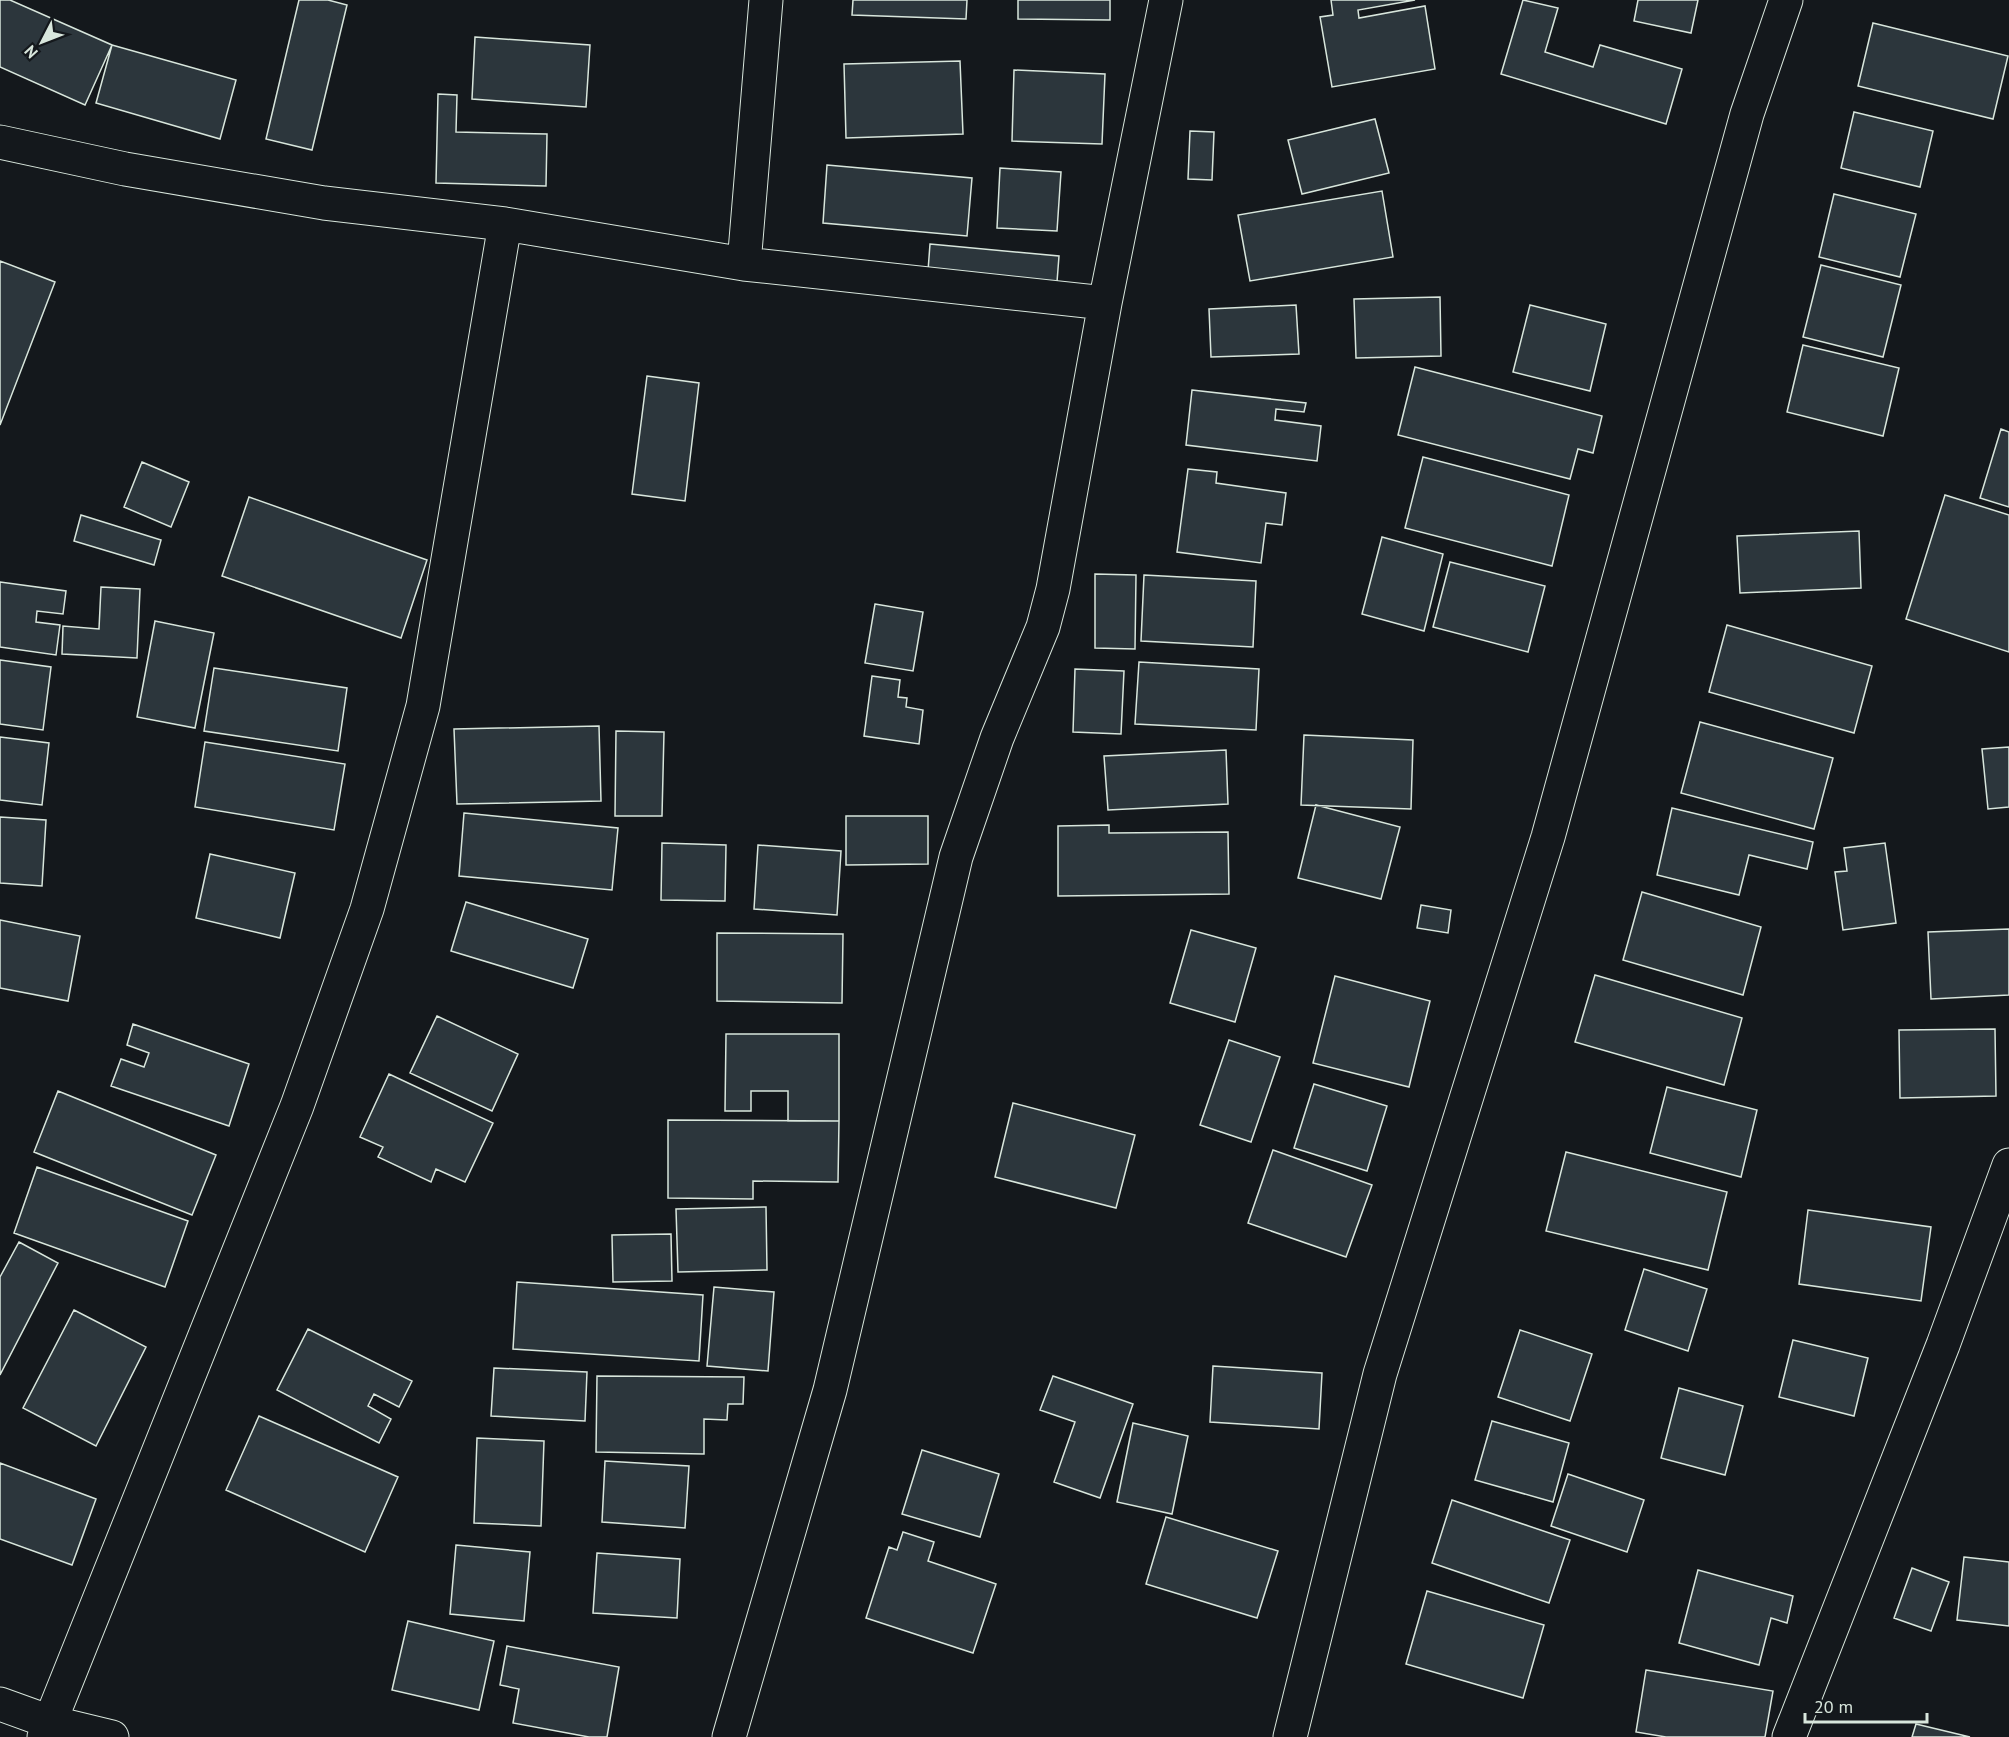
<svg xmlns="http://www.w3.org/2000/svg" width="2009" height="1737" font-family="'PT Sans',sans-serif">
	<rect width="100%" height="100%" fill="#14181c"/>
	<path fill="#2c363c" stroke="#d8e6dc" stroke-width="1.5" d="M0,0h10l102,45 -27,60 -85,-38z
		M299,0h29l19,5 -35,145 -46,-11z
		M853,0h114l-1,19 -114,-4z
		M1018,0h92v20l-92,-1z
		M1331,0h84l-57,10 1,8 66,-12 10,63 -103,18 -12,-70 13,-2z
		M1523,0l35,8 -13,44 48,15 7,-22 82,24 -16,55 -165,-50z
		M1638,0h60l-7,33 -57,-12z
		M1873,23l135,33 -15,63 -135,-33z
		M475,37l115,8 -4,62 -114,-8z
		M112,45l124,35 -16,59 -124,-36z
		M960,61l3,73 -117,4 -2,-74z
		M1014,70l91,4 -3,70 -90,-3z
		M438,94l19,1 -1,37 91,2 -1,52 -110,-3z
		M1854,112l79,19 -13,56 -79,-19z
		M1375,119l14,54 -87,21 -14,-54z
		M1190,131l24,1 -2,48 -24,-1z
		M827,165l145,13 -5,58 -144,-13z
		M1000,168l61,4 -4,59 -60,-3z
		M1382,191l11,66 -143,24 -12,-66z
		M1834,194l82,20 -16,63 -81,-20z
		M930,244l129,12 -2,26 -129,-11z
		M0,261l55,21 -55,143z
		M1821,265l80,20 -18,72 -80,-20z
		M1440,297l1,59 -85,2 -2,-59z
		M1296,305l3,49 -88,3 -2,-48z
		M1530,305l76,19 -16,67 -77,-19z
		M1803,345l96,23 -16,68 -96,-24z
		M1415,367l187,49 -9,37 -15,-4 -8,30 -172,-44z
		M647,376l52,7 -14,118 -53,-7z
		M1192,390l114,13 -2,9 -28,-3 -1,11 46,6 -4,35 -131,-16z
		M2001,429l8,3v75l-29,-9z
		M1423,457l146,38 -17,71 -147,-38z
		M142,462l47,20 -18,45 -47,-20z
		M1188,469l29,3 -1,11 70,10 -4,32 -16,-2 -5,40 -84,-11z
		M1945,495l64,20v137l-103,-33z
		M249,497l178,63 -26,78 -179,-62z
		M81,515l80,25 -7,25 -80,-24z
		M1859,531l2,57 -121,5 -3,-57z
		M1382,537l61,17 -19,77 -62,-17z
		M1450,562l95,24 -17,66 -95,-25z
		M1095,574l41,1 -1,74 -40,-1z
		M1144,575l112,6 -3,66 -112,-6z
		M0,582l66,9 -3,23 -26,-3 -1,11 24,3 -4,30 -56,-8z
		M101,587l39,2 -3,69 -75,-4 1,-28 36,3z
		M875,604l48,8 -10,59 -48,-8z
		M155,621l59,12 -19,95 -58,-11z
		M1727,625l145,41 -18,67 -145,-41z
		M0,660l51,7 -8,63 -43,-6z
		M1139,662l120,7 -3,61 -121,-6z
		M214,668l133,20 -9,63 -134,-20z
		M1075,669l49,2 -3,63 -48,-2z
		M872,676l28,4 -2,17 9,1 -1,9 17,3 -4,34 -55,-8z
		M1700,722l133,36 -19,71 -133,-36z
		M599,726l2,75 -144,3 -3,-75z
		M616,731l48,1 -2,84h-47z
		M1304,735l109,5 -2,69 -110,-4z
		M0,737l49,6 -7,62 -42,-5z
		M205,742l140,22 -11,66 -139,-23z
		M2009,747v60l-21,2 -6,-60z
		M1226,750l2,54 -120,6 -4,-54z
		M1316,805l84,22 -19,72 -83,-21z
		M1672,808l141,34 -6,27 -58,-14 -10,40 -82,-20z
		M464,813l154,15 -6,62 -153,-14z
		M846,816h82v48l-82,1z
		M0,817l46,3 -4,66 -42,-3z
		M1109,825v8l119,-1 1,62 -171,2v-70z
		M662,843l64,2 -1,56 -64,-1z
		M1885,843l11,80 -53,7 -8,-58 12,-1 -3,-23z
		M758,845l83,6 -4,64 -83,-6z
		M210,854l85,19 -15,65 -84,-20z
		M1642,892l119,35 -18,68 -120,-35z
		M466,902l122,37 -15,49 -122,-37z
		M1421,905l30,5 -3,23 -31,-5z
		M0,920l80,16 -12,65 -68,-13z
		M2009,929v66l-78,4 -3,-67z
		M1191,930l65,18 -21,74 -65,-19z
		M717,933l126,1 -1,69 -125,-2z
		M1595,975l147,43 -18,67 -149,-43z
		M1335,976l95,25 -21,86 -96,-24z
		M437,1016l81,38 -26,57 -82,-38z
		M133,1024l116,40 -20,62 -118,-40 10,-27 23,8 5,-14 -22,-8z
		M1995,1029l1,67 -96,2 -1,-68z
		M726,1034h113v87h-51v-30h-37v20h-26z
		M1229,1040l51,17 -29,85 -51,-17z
		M389,1074l104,49 -28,59 -29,-13 -5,13 -53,-25 5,-10 -23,-10z
		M1314,1084l73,22 -20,65 -73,-23z
		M1667,1087l90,23 -16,67 -91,-24z
		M58,1091l158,64 -24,60 -158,-63z
		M1013,1103l122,32 -19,73 -121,-31z
		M668,1120l171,1 -1,61 -85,-1v18l-85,-1z
		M1273,1150l99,35 -26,72 -98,-34z
		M1566,1152l161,40 -19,78 -162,-39z
		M37,1167l151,54 -23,66 -151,-54z
		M766,1207l1,63 -89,2 -2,-63z
		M1808,1210l123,17 -10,74 -122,-17z
		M671,1234l1,47 -59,1 -1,-47z
		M19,1242l39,21 -58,112v-98z
		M1644,1269l63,20 -19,62 -63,-21z
		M517,1282l186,13 -4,66 -186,-12z
		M714,1287l60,5 -6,79 -61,-5z
		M74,1310l72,37 -50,99 -73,-38z
		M308,1329l104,52 -13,26 -25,-13 -6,12 23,13 -12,24 -102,-53z
		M1520,1330l72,24 -22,67 -72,-24z
		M1793,1340l75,18 -14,58 -75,-19z
		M1213,1366l109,7 -3,56 -109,-7z
		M494,1368l93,4 -2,49 -94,-5z
		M597,1376l147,1 -1,27h-15l-1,16 -23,-1v35l-108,-2z
		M1053,1376l80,28 -33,94 -46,-16 21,-60 -35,-12z
		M1679,1388l64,18 -18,69 -64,-17z
		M259,1416l139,61 -33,75 -139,-62z
		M1492,1421l77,22 -16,59 -78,-22z
		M1133,1423l55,13 -16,78 -55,-12z
		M477,1438l67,3 -3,85 -67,-3z
		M922,1450l77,24 -19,63 -78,-23z
		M605,1461l84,5 -4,62 -83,-6z
		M0,1463l96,36 -24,66 -72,-26z
		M1568,1474l76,26 -17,52 -76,-26z
		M1452,1500l118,40 -21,63 -117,-40z
		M1166,1517l112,34 -21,67 -111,-34z
		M903,1532l31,10 -6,19 68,23 -23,69 -107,-35 23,-71 8,3z
		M456,1545l74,7 -6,69 -74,-7z
		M597,1553l83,6 -3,59 -84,-5z
		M1964,1557l45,5v64l-52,-6z
		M1912,1568l37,14 -18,49 -37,-13z
		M1698,1570l95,26 -6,27 -16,-5 -12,47 -80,-22z
		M1427,1591l117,34 -21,73 -117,-34z
		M408,1621l86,20 -15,69 -87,-20z
		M507,1646l112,21 -12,70h-18l-76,-14 6,-34 -19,-4z
		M1646,1670l127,21 -8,46h-99l-30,-5z
		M1916,1724l54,13h-58z"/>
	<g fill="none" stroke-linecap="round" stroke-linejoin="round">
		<g stroke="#d8e6dc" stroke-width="35">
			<path id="minor" d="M0,142l125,27 199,34 181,21 239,40 361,39
				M744,264l22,-264
				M0,1704l50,18 62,15
				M44,1737l253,-631 70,-197 56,-203 82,-482
				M729,1737l101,-347 126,-533 41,-119 46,-111 10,-38 52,-286 61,-303
				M1290,1737l90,-363 168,-537 199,-723 39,-114
				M1789,1737l154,-392 66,-180"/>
		</g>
		<use href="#minor" stroke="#14181c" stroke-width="33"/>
	</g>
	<g transform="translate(42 42) rotate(228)" stroke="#14181c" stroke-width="4.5" paint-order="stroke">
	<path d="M0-4.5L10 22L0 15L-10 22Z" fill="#d8e6dc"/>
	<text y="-9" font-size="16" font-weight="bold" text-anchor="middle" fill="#d8e6dc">N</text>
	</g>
	<path d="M1805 1713v9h122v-9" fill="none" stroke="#d8e6dc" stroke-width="3"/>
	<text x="1814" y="1713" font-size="18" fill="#d8e6dc" stroke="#14181c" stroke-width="4.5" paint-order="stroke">20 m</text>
</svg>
